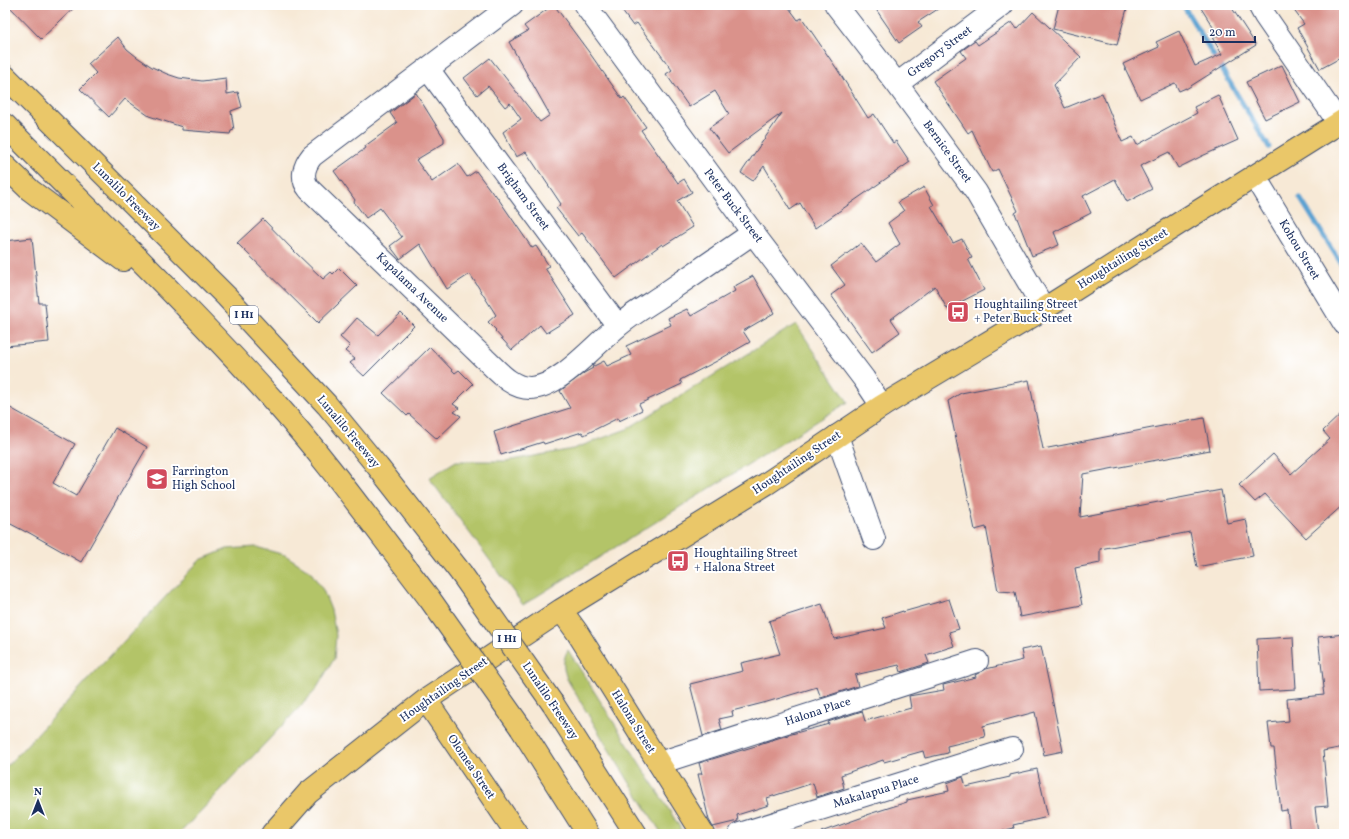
<svg xmlns="http://www.w3.org/2000/svg" width="1349" height="839" font-family="Vollkorn,serif">
	<rect width="100%" height="100%" fill="#fff"/>
	<filter id="ink" filterUnits="userSpaceOnUse"><feTurbulence type="fractalNoise" baseFrequency=".025" numOctaves="2"/><feDisplacementMap in="SourceGraphic" scale="8" xChannelSelector="R" yChannelSelector="G"/><feConvolveMatrix kernelMatrix="1 2 1 2 8 2 1 2 1" color-interpolation-filters="sRGB"/></filter>
	<filter id="wash" filterUnits="userSpaceOnUse"><feTurbulence type="fractalNoise" baseFrequency=".012" numOctaves="4" result="noise"/><feDisplacementMap in="SourceGraphic" scale="16" xChannelSelector="R" yChannelSelector="G"/><feGaussianBlur stdDeviation="0.9" result="paint"/><feColorMatrix in="noise" values="0 0 0 0 0 0 0 0 0 0 0 0 0 0 0 0 0 1.4 0 .05"/><feComposite in="paint" operator="in"/></filter>
	<g filter="url(#wash)">
		<rect width="100%" height="100%" fill="#f7e9d6"/>
		<path fill="#b3c467" stroke="#677a62" d="M796,324l52,78 -325,203 -94,-127 27,-17h51l66,-12 54,-20z
			M256,547l29,8 25,16 13,19 8,20 5,25 -2,24 -19,32 -136,143h-174v-66l195,-208 27,-11z
			M568,650l108,171 8,13h-22l-54,-86 -41,-69c-4,-11 -5,-19 1,-29z"/>
		<g fill="none" stroke-linecap="round" stroke-linejoin="round">
			<path stroke="#5ca2d2" stroke-width="5" d="M1183,5l86,142
				M1300,198l44,70"/>
		</g>
		<g id="blocks">
			<path fill="#da928b" d="M8,5h69l-36,34z
				M553,5h1l37,50 31,44 2,-2 22,30 -5,3 37,53 6,-4 8,13 -15,9 16,26 -30,19 -1,-2 -46,34 -34,-45 -4,3 -22,-28 5,-4 -35,-52 -10,5 -13,-25 18,-13 -11,-16 -5,4 -17,-21 -11,9 -13,-17 26,-20 50,64 10,-7 -41,-73 19,-11 -4,-5z
				M630,5h157l11,15 4,-2 35,51 31,49 6,-4 19,29 3,-2 14,21 -95,66 -15,-25 -10,7 -26,-44 -11,15 -12,-8 41,-60 -54,40 -19,-25 20,-14 -14,-23 -26,16 -23,-33 6,-4 -35,-47 -4,3 -11,-15z
				M873,5h71l-26,17 4,5 -23,16z
				M1059,5h69l-11,40 -64,-16z
				M1199,5h31l26,40 -70,44v-1l-7,3 -4,-8 -35,16 -17,-35 36,-17 -3,-5 23,-11 16,35 27,-12 -9,-15 5,-4z
				M1290,5h54v51l-24,13 -23,-41 7,-4z
				M1033,12l48,45 -27,28 11,23 37,-15 20,49 11,-5 4,8 60,-32 -3,-6 24,-12 20,45 -36,16 -24,12 -9,-16 -29,14 12,23 -25,13 -12,-23 -32,17 8,17 -37,19 5,13 -27,11 -17,-43 3,-2 -20,-42 -6,3 -20,-42 -4,3 -35,-52 33,-23 -5,-7 14,-10 3,4 34,-23 5,7z
				M118,37l9,12 10,8 15,10 15,7 12,4 23,3 24,-3 1,16 11,-2 4,15 -11,4 3,19 -3,1 -1,3 -48,-4v-3l-33,-11 -24,-17 -16,18 -29,-28 16,-16 -8,-9z
				M1282,65l18,37 -35,17 -19,-37z
				M416,93l28,45v5l-28,17 16,22 26,-18 9,13 9,-6 18,24 1,-1 37,54 4,-2 13,20 -4,2 30,47 -29,18 -6,-8 -28,25 -17,-19 1,-1 -8,-8 8,-7 -26,-41 -23,15 -27,-45 -20,15 -10,-13 12,-9 -22,-29 -14,10 -12,-16 1,-2 -21,-29 32,-23 -1,-2 32,-23 -7,-10z
				M924,187l10,18 -3,1 22,37 9,-4 10,19 -4,1 16,31 -37,19 -12,-23 -44,33 9,13 -28,20 -41,-57 14,-10 -14,-19 30,-23 15,19 24,-18 -12,-21 16,-12 -6,-9z
				M263,219l30,31 30,29 8,-7 2,2 6,-6 18,18 -39,37 -81,-80z
				M32,238l7,65h6l4,39 -44,4v-105z
				M753,276l21,37 -31,18 7,11 -35,20 -35,18 2,4 -43,20 3,6 -23,11 -1,-3 -34,17 -2,-3 -38,12 -1,-2 -42,13 -7,-23 76,-24 -10,-17 24,-18 9,-5 -1,-1 12,-6 3,5 24,-11 -5,-9 45,-21 -3,-7 19,-9 4,7 44,-25 -2,-4z
				M401,313l13,13 -50,50 -14,-13 5,-4 -10,-8 5,-5 -10,-9 17,-19 21,17z
				M430,347l25,26 4,-3 14,14 -20,20 6,4 -5,4 7,4 -24,23 -28,-25 -2,2 -24,-23z
				M1029,380l14,69 161,-31 6,32 -127,24 -3,43 141,-27 6,33 19,-4 7,37 -56,11 -7,-35 -90,17v14l-25,5 7,37 -62,12 -5,-25 -17,-1 -12,-64 -11,3 -27,-129 13,-8z
				M5,405l70,39 -22,39 23,13 39,-68 32,19 -66,115 -55,-31v1l-21,-11z
				M1344,411v93l-38,34 -41,-44 -10,8 -16,-17 34,-31 18,20 39,-35 -7,-8z
				M949,599l10,30 -10,3 5,14 -28,9 3,8 -28,9 -2,-7 -44,10 3,11 -37,12 -4,-11 -50,15 -35,9 1,5 -14,3 3,11 -19,6 -13,-52 53,-13 -2,-8 39,-9 -11,-33 53,-17 12,35 52,-11 -4,-10 21,-7v1z
				M1344,634v113l-21,4 5,55 -13,1 3,27h-28l-3,-24 -6,1 -7,-63h-3l-3,-25 21,-2 -2,-22 37,-4 -1,-7h1l-6,-51z
				M1293,637l3,52 -37,2 -2,-52z
				M1041,646l22,105 -19,4 -9,-43 -52,14 2,11 -38,9 1,7 -23,5 -2,-7 -39,11 -1,-2 -42,15 3,13 -27,9 -4,-14 -46,15 2,7 -32,10 1,6 -25,6 -4,-7 -11,-46h4l-3,-11 60,-18v-1l29,-9 41,-11 -1,-2 34,-11 3,10 46,-13 -2,-12 35,-6 -1,-5 33,-8 -1,-2 11,-6 37,-9 -2,-10z
				M1037,769l11,48 -35,8 1,3 -26,6h-166l-1,-2 45,-16v-1l41,-13v-2l42,-9 -2,-8 16,-6 3,10 44,-10v-2z"/>
		</g>
	</g>
	<g filter="url(#ink)">
		<use href="#blocks" fill-opacity="0" stroke="#3c4b70" stroke-width="1"/>
		<g fill="none" stroke-linecap="round" stroke-linejoin="round">
			<g stroke="#3c4b70" stroke-width="24">
				<path id="minor" d="M512,5l-200,151c-8,10 -12,22 -3,33l176,170c13,12 26,29 45,29 29,0 66,-45 88,-62 14,-12 30,-21 45,-31 30,-21 60,-41 90,-62
					M585,5l168,228 111,146 18,27
					M836,5l61,79 79,108 68,117
					M1259,5l6,11 74,107
					M428,69l190,257
					M897,84l105,-79
					M1255,177l89,146
					M837,436l37,103
					M659,763l318,-102
					M740,834l272,-85"/>
			</g>
			<g stroke="#3c4b70" stroke-width="24">
				<path id="major" d="M561,610l16,22 126,202
					M426,700l91,134
					M272,834l36,-41 118,-93 135,-90 205,-126 116,-78 162,-97 142,-90 158,-99"/>
			</g>
			<g stroke="#3c4b70" stroke-width="24">
				<path id="highway" d="M5,76l222,221 100,108 51,62 83,106
					M5,125c90,91 183,180 268,275 56,63 105,132 156,198
					M5,166l25,24 93,70
					M553,704l83,130
					M521,728l67,106"/>
			</g>
			<use href="#minor" stroke="#fff" stroke-width="22"/>
			<use href="#major" stroke="#eac769" stroke-width="22"/>
			<use href="#highway" stroke="#eac769" stroke-width="22"/>
			<g stroke="#3c4b70" stroke-width="24" stroke-linecap="butt">
				<path id="highway-bridge" d="M461,573l92,131
					M429,598l92,130"/>
			</g>
			<use href="#highway-bridge" stroke="#eac769" stroke-width="22"/>
		</g>
	</g>
	<defs>
		<g id="bus-square" transform="scale(1.15)"><rect x="-9" y="-9" width="18" height="18" rx="4" fill="#d1495b" stroke="#fff"/><path d="M-5-6H5V4H4V6H2V4H-2V6H-4V4H-5ZM-3.5-4V0h7V-4ZM-3.5 1.2v1.5H-2V1.2ZM2 1.2v1.5H3.5V1.2Z" fill="#fff"/></g>
		<g id="school-square" transform="scale(1.15)"><rect x="-9" y="-9" width="18" height="18" rx="4" fill="#d1495b" stroke="#fff"/><path d="M0-5L7-2L0 1L-7-2ZM-4 1L0 2.5L4 1V4Q0 6-4 4Z" fill="#fff"/></g>
	</defs>
	<g fill-rule="evenodd">
		<use href="#bus-square" x="958" y="312"/>
		<use href="#school-square" x="157" y="479"/>
		<use href="#bus-square" x="678" y="561"/>
	</g>
	<g text-anchor="middle" dominant-baseline="central" stroke-width="4" stroke-linejoin="round" paint-order="stroke">
		<g fill="#fff" stroke="#5f6d8e" stroke-width="1">
			<rect x="230" y="306" width="28" height="18" rx="3"/>
			<rect x="493" y="630" width="28" height="18" rx="3"/>
		</g>
		<g font-size="11" font-weight="bold" fill="#1b2f5e">
			<text x="244" y="315">I H1</text>
			<text x="507" y="639">I H1</text>
		</g>
		<g font-size="12" fill="#1b2f5e" stroke="#fff">
			<text transform="translate(940 52) rotate(-37)">Gregory Street</text>
			<text transform="translate(947 152) rotate(54)">Bernice Street</text>
			<text transform="translate(126 197) rotate(45)">Lunalilo Freeway</text>
			<text transform="translate(523 197) rotate(54)">Brigham Street</text>
			<text transform="translate(733 206) rotate(53)">Peter Buck Street</text>
			<text transform="translate(1299 250) rotate(59)">Kohou Street</text>
			<text transform="translate(1123 259) rotate(-32)">Houghtailing Street</text>
			<text transform="translate(412 288) rotate(44)">Kapalama Avenue</text>
			<text transform="translate(348 432) rotate(50)">Lunalilo Freeway</text>
			<text transform="translate(797 463) rotate(-34)">Houghtailing Street</text>
			<text transform="translate(444 690) rotate(-35)">Houghtailing Street</text>
			<text transform="translate(550 701) rotate(56)">Lunalilo Freeway</text>
			<text transform="translate(818 712) rotate(-18)">Halona Place</text>
			<text transform="translate(633 722) rotate(58)">Halona Street</text>
			<text transform="translate(471 767) rotate(56)">Olomea Street</text>
			<text transform="translate(876 792) rotate(-17)">Makalapua Place</text>
		</g>
		<g font-size="12" fill="#1b2f5e" stroke="#fff" text-anchor="start">
			<text x="974" y="305">Houghtailing Street<tspan x="974" dy="14">+ Peter Buck Street</tspan></text>
			<text x="172" y="472">Farrington<tspan x="172" dy="14">High School</tspan></text>
			<text x="694" y="554">Houghtailing Street<tspan x="694" dy="14">+ Halona Street</tspan></text>
		</g>
	</g>
	<rect width="1349" height="839" fill="none" stroke="#fff" stroke-width="20"/>
	<g transform="translate(38 801)" stroke="#ffffff" stroke-width="3" paint-order="stroke">
	<path d="M0-3L7 15L0 10L-7 15Z" fill="#1b2f5e"/>
	<text y="-6" font-size="11" font-weight="bold" text-anchor="middle" fill="#1b2f5e">N</text>
	</g>
	<path d="M1203 36v6h52v-6" fill="none" stroke="#1b2f5e" stroke-width="2"/>
	<text x="1209" y="36" font-size="12" fill="#1b2f5e" stroke="#ffffff" stroke-width="3" paint-order="stroke">20 m</text>
</svg>
